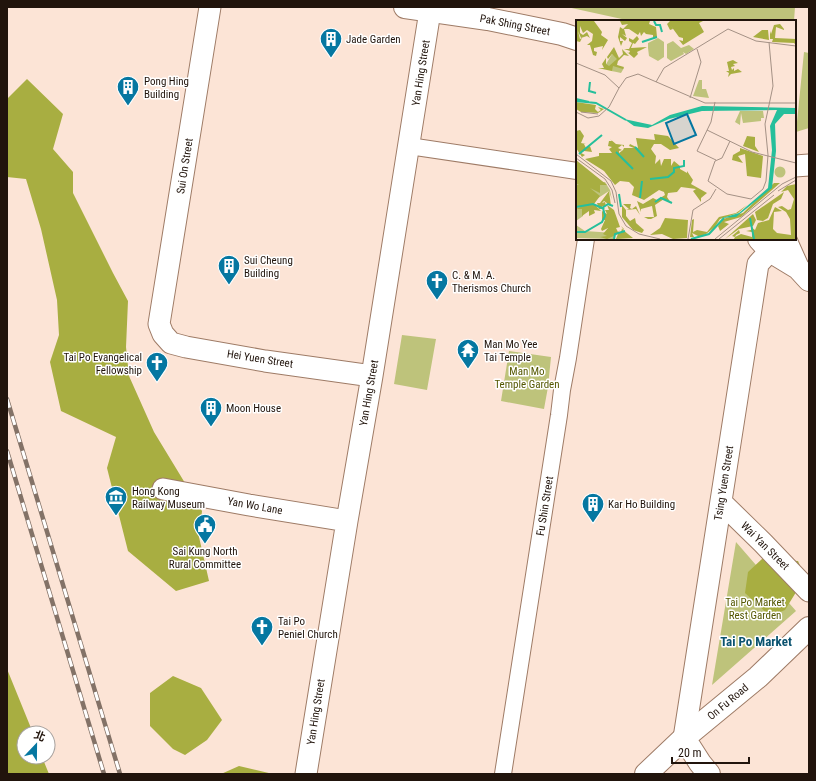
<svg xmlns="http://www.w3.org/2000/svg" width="816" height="781" font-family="'Roboto Condensed','Noto Sans TC',sans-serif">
	<rect width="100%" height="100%" fill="#fce4d6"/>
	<path fill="#bec37b" d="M567,7h228l-1,14h-163z
		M804,52l5,1v75l-13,4z
		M402,335l34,4 -9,51 -33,-6z
		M509,351l42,6 -3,30 -4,22 -43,-8z
		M736,542l60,69 -84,74z"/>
	<path fill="#a8ae41" d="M27,79l36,35 -10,35 20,23v21l40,80 15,28 -2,46 3,29 25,56 48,79 -3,26 10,44 -33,10 -48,-40 -21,-83 9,-31 -55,-26 -11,-49 9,-27 -2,-35 -16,-71 -15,-50 -19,-2v-78z
		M762,559l36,2 8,18 -8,10 -13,21 -15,6 -25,-23 3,-21z
		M7,669l26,64h-9v24h18l7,17h-42z
		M173,676l28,12 21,32 -15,20 -22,15 -12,-6 -23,-23v-33z
		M239,766l34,8h-52z"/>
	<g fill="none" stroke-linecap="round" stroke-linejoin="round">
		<g stroke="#9e7b66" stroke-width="18">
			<path id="pedestrian" d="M409,146l168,25
				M503,774l56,-359 3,-25 6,-32 18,-119"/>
		</g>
		<g stroke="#9e7b66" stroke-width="23">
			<path id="minor" d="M210,7l-51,317 4,10 8,9 15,4 79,14 107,15
				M795,166l14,-1
				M163,489l86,16 98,16
				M721,502l42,41 46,48
				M684,738l74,-474 12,-13 15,-9
				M306,774l41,-253 25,-145 58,-365"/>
		</g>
		<g stroke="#9e7b66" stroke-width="24">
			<path id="tertiary" d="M405,7l83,12 74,15 15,5
				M759,239l11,12 28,17 11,12
				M785,239l13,29
				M684,738l16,25 9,11
				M646,774l38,-36 74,-61 51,-49"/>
		</g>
		<use href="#pedestrian" stroke="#fff" stroke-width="16"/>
		<use href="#minor" stroke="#fff" stroke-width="21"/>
		<use href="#tertiary" stroke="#fff" stroke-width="22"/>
		<g stroke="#837267" stroke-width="4.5">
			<path id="rail" d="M7,399l113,375
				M7,451l97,323"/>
		</g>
		<use href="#rail" stroke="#fff" stroke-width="3" stroke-dasharray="9" stroke-linecap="butt"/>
	</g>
	<defs>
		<g id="building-pin" transform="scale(1.15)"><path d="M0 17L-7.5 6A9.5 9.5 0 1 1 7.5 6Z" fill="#0577a1" stroke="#fff"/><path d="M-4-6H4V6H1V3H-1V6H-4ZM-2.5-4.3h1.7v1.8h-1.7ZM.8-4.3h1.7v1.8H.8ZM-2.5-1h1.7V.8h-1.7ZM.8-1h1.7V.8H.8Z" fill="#fff"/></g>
		<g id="church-pin" transform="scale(1.15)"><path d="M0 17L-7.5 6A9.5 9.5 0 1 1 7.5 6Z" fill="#0577a1" stroke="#fff"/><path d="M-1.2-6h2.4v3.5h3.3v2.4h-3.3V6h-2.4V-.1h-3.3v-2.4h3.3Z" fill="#fff"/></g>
		<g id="temple-pin" transform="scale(1.15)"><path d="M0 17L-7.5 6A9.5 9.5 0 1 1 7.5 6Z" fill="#0577a1" stroke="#fff"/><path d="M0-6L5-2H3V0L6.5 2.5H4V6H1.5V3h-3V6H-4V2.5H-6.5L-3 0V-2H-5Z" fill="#fff"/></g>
		<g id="museum-pin" transform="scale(1.15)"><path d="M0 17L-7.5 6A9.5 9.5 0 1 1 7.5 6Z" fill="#0577a1" stroke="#fff"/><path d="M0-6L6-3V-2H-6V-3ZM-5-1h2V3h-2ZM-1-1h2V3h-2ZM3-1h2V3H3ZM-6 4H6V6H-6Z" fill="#fff"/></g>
		<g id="civic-pin" transform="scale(1.15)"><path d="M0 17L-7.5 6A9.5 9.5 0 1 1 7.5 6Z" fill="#0577a1" stroke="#fff"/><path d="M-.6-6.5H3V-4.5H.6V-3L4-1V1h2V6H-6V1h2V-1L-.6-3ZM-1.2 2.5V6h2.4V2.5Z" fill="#fff"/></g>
	</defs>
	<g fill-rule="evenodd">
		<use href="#building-pin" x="331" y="39"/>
		<use href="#building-pin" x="128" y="87"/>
		<use href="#building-pin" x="229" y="266"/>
		<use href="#church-pin" x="437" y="281"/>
		<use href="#temple-pin" x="468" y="350"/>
		<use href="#church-pin" x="157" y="363"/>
		<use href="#building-pin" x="211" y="408"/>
		<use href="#museum-pin" x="116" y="497"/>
		<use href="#building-pin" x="593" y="504"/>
		<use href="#civic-pin" x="205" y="525"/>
		<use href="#church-pin" x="262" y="627"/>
	</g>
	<g text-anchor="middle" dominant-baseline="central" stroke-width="3" stroke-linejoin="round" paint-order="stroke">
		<g font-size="11" fill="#21140c" stroke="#fff">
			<text transform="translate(515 25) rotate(11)">Pak Shing Street</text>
			<text transform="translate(421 73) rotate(-81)">Yan Hing Street</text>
			<text transform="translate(185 166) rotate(-81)">Sui On Street</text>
			<text transform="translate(260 359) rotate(9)">Hei Yuen Street</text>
			<text transform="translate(369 393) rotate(-80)">Yan Hing Street</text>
			<text transform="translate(724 483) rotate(-81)">Tsing Yuen Street</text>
			<text transform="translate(255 506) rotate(10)">Yan Wo Lane</text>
			<text transform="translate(545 506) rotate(-81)">Fu Shin Street</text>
			<text transform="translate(765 546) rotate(45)">Wai Yan Street</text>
			<text transform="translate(728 702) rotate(-40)">On Fu Road</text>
			<text transform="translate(316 712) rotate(-81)">Yan Hing Street</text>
		</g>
		<g font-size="11" fill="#21140c" stroke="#fff" text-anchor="start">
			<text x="346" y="39">Jade Garden</text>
			<text x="144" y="81">Pong Hing<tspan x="144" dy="13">Building</tspan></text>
			<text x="244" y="260">Sui Cheung<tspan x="244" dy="13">Building</tspan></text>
			<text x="452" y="275">C. &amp; M. A.<tspan x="452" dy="13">Therismos Church</tspan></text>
			<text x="484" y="344">Man Mo Yee<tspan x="484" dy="13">Tai Temple</tspan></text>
			<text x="142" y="357" text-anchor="end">Tai Po Evangelical<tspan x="142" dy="13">Fellowship</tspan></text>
			<text x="226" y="408">Moon House</text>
			<text x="132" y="491">Hong Kong<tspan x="132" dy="13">Railway Museum</tspan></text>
			<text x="608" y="504">Kar Ho Building</text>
			<text x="205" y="551" text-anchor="middle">Sai Kung North<tspan x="205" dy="13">Rural Committee</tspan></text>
			<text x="278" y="621">Tai Po<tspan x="278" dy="13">Peniel Church</tspan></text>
		</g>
		<g font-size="11" fill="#555802" stroke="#fff">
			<text x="527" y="371">Man Mo<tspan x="527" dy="13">Temple Garden</tspan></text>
			<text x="755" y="602">Tai Po Market<tspan x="755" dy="13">Rest Garden</tspan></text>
		</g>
		<g font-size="13" font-weight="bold" fill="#0a526f" stroke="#fff">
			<text x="756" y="641">Tai Po Market</text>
		</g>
	</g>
	<g transform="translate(576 20)">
		<rect width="220" height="220" fill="#fce4d6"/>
		<path d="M82,18l6,4v15l-6,4 -9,-5 -1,-8v-5zM97,21l8,7 8,-3 5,4 -8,5 -3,-2 1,2 -13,7 -4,-3v-14zM36,34l6,4 -2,7 8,3 -3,5 -9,-2v-3l-7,-2zM123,60h3v9h4l3,9 -16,-2zM164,91h23l1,7h-3v3l-18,2 -2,-10 -1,12 -5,-3zM198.5 152a5.5 5.5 0 1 1 11 0a5.5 5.5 0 1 1-11 0ZM10,162h19l5,8 2,10 -3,-9 -14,9h-7l-5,5v11l-7,5v-37zM0,205l9,6 29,2v6l-38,-1z" fill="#bec37b"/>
		<path d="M0,1h18l8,11 -1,3 7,5 -6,10 1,-4 -9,2v3l3,1 -1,4 -3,-1 -3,-10h-3l5,-4 1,-7 -6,-4 -4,3 -3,-7v7l3,2 4,-3 3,6 -3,-2 -6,2 -3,-7 2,8 2,-1 -2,4 -4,-1zM44,1v2v-2h30l-1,3 7,3 1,10 -4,2v-4l-7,-1 -2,-2 -3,4 -1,-4 -2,3 -9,-6h-5l2,7 -4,-2 5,4 -2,3 -5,-4v4h3l-2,5 -3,-9 2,-10 3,2 5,-5 -6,1zM94,1h33l-4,2 5,9 -21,13 -4,-5 4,1v-3l-4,-1 -8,-11 2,3 -3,1 -3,-6zM204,4l4,5v1l-8,-3 -1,11 21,1v6l-2,-2 -22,-1 1,-3h-3v-8l1,3 3,-9zM186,10h6l1,10 -16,-3zM61,16l2,3 -4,5 -2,-1 -2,5 16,-1 -10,5 1,2 -4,4 -7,-6 2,1 1,-2 -6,-2h5l3,-6 -3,-2v-3l4,2zM38,27l5,11 4,-4 -1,-5 7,7 -5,-1 -6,6 -1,4 7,2 -1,2 -10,-3 -1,5 4,1 -18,-4h6l-2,-4 4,-6v6l3,2 8,-7 -5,-5 -4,5 -1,-2zM157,40l5,3 -5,1 2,2 -4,1 1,3 2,-2v3l4,-2 4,3 -11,2 -3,3 1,-4 -3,-2h3l-2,-9zM0,82l20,3 -1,4 3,3 3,-2 -3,-3 6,2 -6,4 -17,-1 -5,-3zM4,110l4,6 -3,7 5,1h-2l2,4 4,-2 2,6 -8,-1 -3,2 4,2 -3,2 -6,-9v-17zM78,114l14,2 11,12 -9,2 -9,-6h-7l-3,5 5,7 -1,8 5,-5 1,7 3,-7h7v7l3,-5 6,5v3l7,4v-2l6,9h3h-3l-2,4 16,9 -6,5v4l-8,-11 3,-2 -15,-2 -4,5 -9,1 -1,4 4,6 -7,-4 -9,6 2,11 -6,3h-3l-4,-2h10l-2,-11 -11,3v3l-4,-11 6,3 10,-6 4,2 8,-5 -1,-3 -5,-2 -15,10 -12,-5 2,-8 -5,-5 -9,-1 -5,4 -11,-14 -19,-12 14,-3v-3h13l-3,-4 3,-2 -4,-1 1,-5h3l-2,-2 6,5 8,1v2l-2,-2 -4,3 4,2 -3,1v2l4,-3 1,-2h10l-5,-2 1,-2 8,4 -2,-10 19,2zM171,116l8,1v9l4,6 -16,-6zM164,128l23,8 -2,22 -14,-2 -2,-22 -7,2 5,7 -11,-3 1,-5 7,-4zM0,140l31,25h-7v8l-10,-5 10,8 -6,8 7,7 -7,-1 1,3 -6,3v-5l-7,5v-7h-6l7,-3h-7v-20l3,-2h-3zM198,163h6l-39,34 -17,5 5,2 -9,7 -2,-5 5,-7 20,-6zM220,164v55h-62l1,-2 -3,-1 7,-6 1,3 -4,2 -1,2 6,-3 11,3v-5l-6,-1 5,-1v-3l4,3 3,-7 11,-3 6,-13 7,4 -8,1 -1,17 4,4 14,2 -1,-16 -4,-7 -8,-5 4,-1 6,4 3,-1 3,-10 -6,-9 -7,2 6,-6zM33,171l2,15 -7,-5 -2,2 3,-1 1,4h-4l3,3h-6l-2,-6h3zM208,172l-3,7 -8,5 -5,14 -5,3 -6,-1 -2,-8zM47,184h8l-1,4 2,1 4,-3 4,9 -4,-6 -10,1v6l4,5 5,-3 1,5 8,7 -2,3 -9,-3 -11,-13v-12l4,5 3,-1zM31,185l7,5 6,17 -4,1 2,4 2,-2 -2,3 5,-1 -2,-2 2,-1 -2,-3 3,3 -1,1 10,8 -17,1 2,-5 -11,5 -7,-2 7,-1 -4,-2 5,-6 -6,3 -1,-2 4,-9h-3v-9l5,3 -2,-4h4zM171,185l-9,8 -18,6 -5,8 -9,7 -6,3 -8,-4 2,4h-4l2,-17 2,-1 -1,13 4,-2 10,2 12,-15 17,-4zM177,194l3,6 -3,6 -14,3 -14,10zM89,198l23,2 -1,18 -14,1 -11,-5 -12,1 10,-7z" fill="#a8ae41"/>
		<path d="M126,86l94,2v6h-12l-9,10 1,27 -4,37 -36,29 -14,1 17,-5 29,-25 4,-38 -2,-24 7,-16 -75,1 -33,8 -21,9 -14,-2 -10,-7 28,6 18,-10z" fill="#25bf9b"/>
		<path fill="none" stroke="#25bf9b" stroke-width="2" d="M78,1l2,4h4l2,7M66,22l15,-5M14,62l-1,9 7,2M0,79l13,3M0,81l20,2 30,17M59,127l9,10M40,132l17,17M3,134l23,-19M74,159l18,-2 6,-5v-4l10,-2v-6M43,174l2,13M64,178l2,-17M79,182l6,-4 11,5M0,187l17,-3 9,4 6,-4 5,2M174,198l4,21M0,212h9l17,-10 3,-6 -2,-8M38,219l1,-5 10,-3M115,219l18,-5 15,-16"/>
		<path fill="none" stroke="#a49185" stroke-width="1" d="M0,43l29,12 14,13 7,-10 12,-4 67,29h91M80,62l8,-14 64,-39 28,12 40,5M114,78l11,-36 -4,-13M139,82l-4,20 -14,29 19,9M0,92l12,6 11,-2 10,-9 10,-19M5,92l17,2M131,110l45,22 44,11M154,121l-8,17 -7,3 -7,20 19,13 24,5 12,-10 3,-8 2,-26 -3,-31 8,-38 -4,-44M0,134l35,27 5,11 3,22 7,12 13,8 21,5M0,138l29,21 7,11 3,13M202,171l18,-11M112,219l5,-29 17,-11 6,-10M139,219l67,-55 14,-7M143,219l55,-44"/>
		<path fill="#0577a1" fill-opacity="0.15" stroke="#0577a1" stroke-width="2" d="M111,94l9,21 -22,9 -8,-21z"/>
		<rect width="220" height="220" fill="none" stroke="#21140c" stroke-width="2"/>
	</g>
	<rect width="816" height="781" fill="none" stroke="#21140c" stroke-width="16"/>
	<g transform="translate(36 745) rotate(22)"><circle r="19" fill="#ffffff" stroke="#a6a19e"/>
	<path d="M0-3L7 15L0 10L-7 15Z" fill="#0577a1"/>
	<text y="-6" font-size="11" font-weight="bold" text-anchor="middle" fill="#21140c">北</text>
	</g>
	<path d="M672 757v6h77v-6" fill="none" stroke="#21140c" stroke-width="2"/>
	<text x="678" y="757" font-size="12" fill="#21140c" stroke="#ffffff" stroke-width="3" paint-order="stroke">20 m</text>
</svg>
